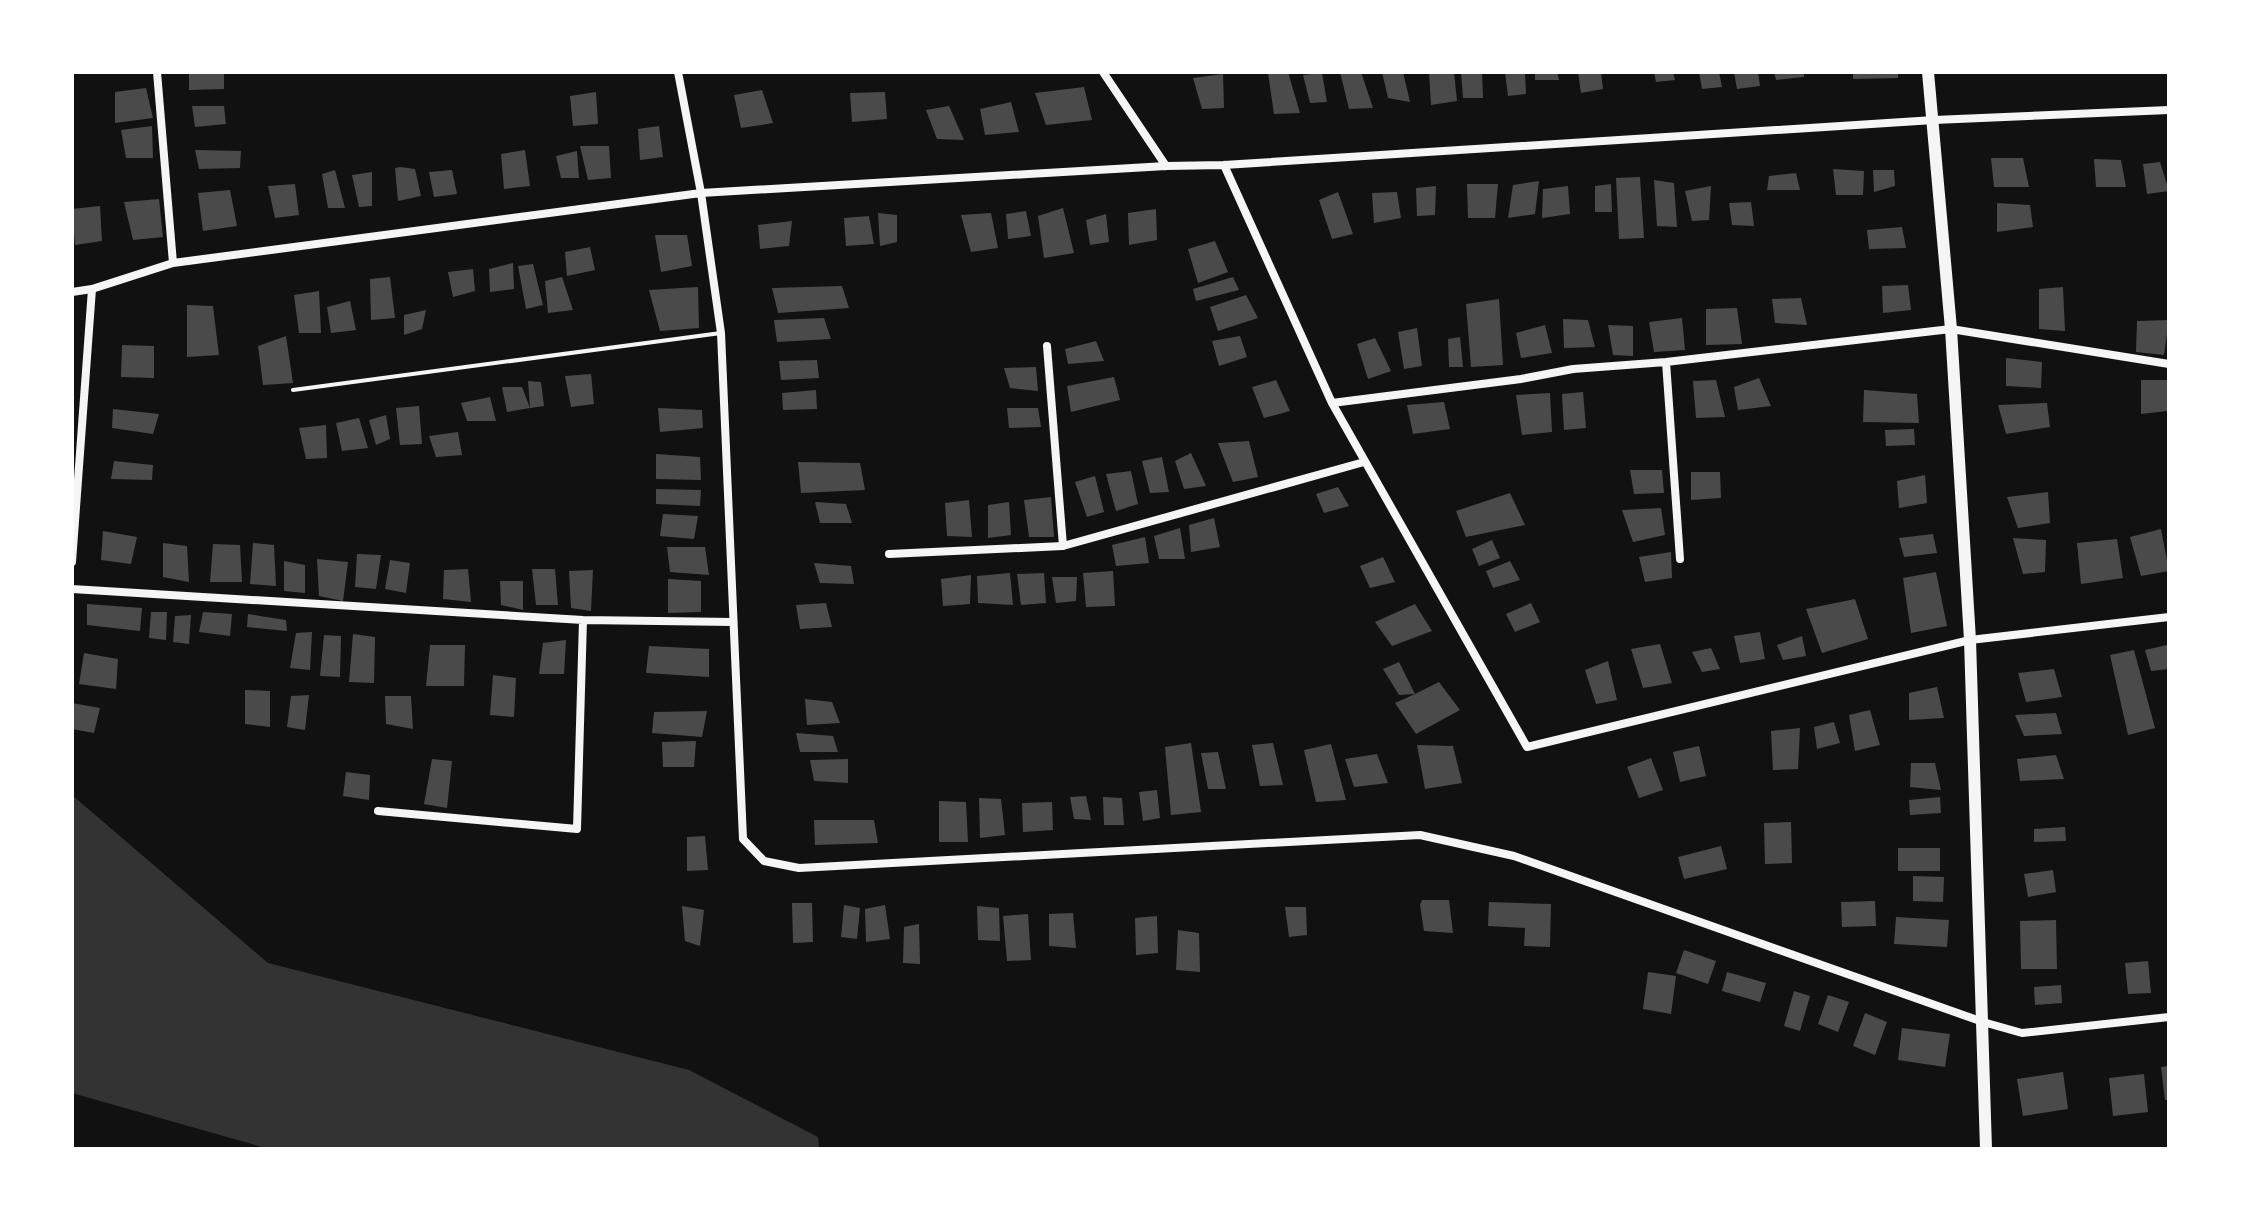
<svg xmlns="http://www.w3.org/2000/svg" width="2241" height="1221" font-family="'Fira Sans Condensed',sans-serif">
	<rect width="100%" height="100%" fill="#111"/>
	<path fill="#333" d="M72,795l196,168 421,107 129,67 1,12h-550l-197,-56z"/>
	<path fill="#4a4a4a" d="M189,72h35v17l-35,1z
		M1288,72l12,41 -26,1 -6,-41z
		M1340,72h21l12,36 -24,1z
		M1382,72h21l7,30 -22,-4z
		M1429,72h25l3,29 -26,4z
		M1461,72h21l1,26h-20z
		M1505,72h20l1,22 -18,2z
		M1535,72h22l2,8h-24z
		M1578,72h23l2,17 -22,4z
		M1654,72h19l2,8 -19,2z
		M1699,72h20l3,15 -20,2z
		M1734,72h24l2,14 -23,3z
		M1774,72h30v5l-28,3z
		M1853,72h45v6l-45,1z
		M1322,73l5,29 -17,1 -7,-28z
		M1223,74l1,34 -22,1 -9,-31z
		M1084,87l8,33 -46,5 -11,-32z
		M146,88l7,30 -38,5v-31z
		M762,90l11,33 -32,5 -7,-33z
		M596,92l2,32 -25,2 -3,-30z
		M885,92l2,27 -35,3 -2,-29z
		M1011,102l8,30 -34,3 -5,-26z
		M192,106h32l2,18 -31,3z
		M949,106l15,34 -27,-1 -11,-29z
		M152,126l1,32h-27l-5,-28z
		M659,126l4,31 -23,3 -2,-31z
		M580,146h29l2,32 -23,2z
		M195,150l46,1 -1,17 -41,1z
		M525,150l5,36 -26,3 -3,-35z
		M577,151l2,27h-18l-5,-22z
		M1991,158h32l6,29h-35z
		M2094,159l27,1 5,27h-30z
		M2160,162l9,29 -22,3 -4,-30z
		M400,167l15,2 6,27 -23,5 -3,-33z
		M1833,169l31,2 -1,24h-27z
		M335,170l10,38h-17l-6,-34z
		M452,170l5,24 -23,3 -5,-25z
		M1873,170h21l1,16 -21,6z
		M372,172v34l-13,1 -7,-32z
		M1796,173l4,17h-33l2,-14z
		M1640,177l4,61 -25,1 -3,-61z
		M1654,180l20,3 3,44 -20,-1z
		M1539,181l-4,33 -27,4 5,-33z
		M295,184l4,31 -24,3 -7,-32z
		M1467,184h31l-3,34h-27z
		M1611,184l1,28h-17v-26z
		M1436,186l-1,29 -18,1 -1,-28z
		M1568,186l2,28 -28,4 1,-29z
		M1711,186l-2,34 -17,1 -7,-30z
		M230,190l7,36 -34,5 -5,-38z
		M1338,192l15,42 -21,5 -13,-39z
		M1397,192l4,26 -27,5 -2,-30z
		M159,199l4,38 -30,3 -9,-38z
		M1751,202l3,24 -22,-1 -3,-22z
		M1997,203l33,2 3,22 -36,5z
		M100,206l2,35 -27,4 -3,-36z
		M1063,208l11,45 -30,5 -6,-42z
		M1156,209l1,31 -28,5 -1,-32z
		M1026,211l5,25 -23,3 -2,-25z
		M878,213l19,2v27l-17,4z
		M991,213l7,35 -27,4 -10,-37z
		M1106,214l3,28 -19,3 -4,-25z
		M869,216l5,28 -28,2 -2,-28z
		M792,221l-3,25 -29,3 -2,-24z
		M1902,227l4,21 -37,1 -2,-19z
		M655,235h32l5,31 -31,6z
		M1215,241l13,31 -30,11 -10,-34z
		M590,247l5,23 -28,6 -2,-24z
		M513,263l1,26 -24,3 -1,-23z
		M533,264l10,41 -17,4 -8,-43z
		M473,269l2,22 -22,6 -5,-25z
		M390,277l5,41 -24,2 -1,-41z
		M562,277l11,33 -25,3 -3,-32z
		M1233,277l6,13 -43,11 -3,-12z
		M1908,285l3,25 -28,3 -1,-27z
		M842,286l7,22 -71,5 -6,-25z
		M698,287l1,41 -39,3 -11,-41z
		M2063,287l2,44 -26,-2v-40z
		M319,291l2,42h-22l-5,-38z
		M1246,295l12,23 -40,13 -8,-24z
		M1801,298l6,27 -32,-2 -3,-24z
		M1499,299l4,66 -32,2 -5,-63z
		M350,301l6,29 -25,3 -4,-26z
		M187,305l26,1 6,49 -32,2z
		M1737,308l5,36 -36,1v-36z
		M426,310l-4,19 -18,6v-20z
		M824,318l7,21 -54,3 -3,-22z
		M1682,318l3,32 -31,2 -5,-30z
		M1563,319l25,1 7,27 -31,1z
		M2169,320l-5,35 -28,-3 1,-31z
		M1545,325l7,28 -31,5 -5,-25z
		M1608,325l25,1v30l-20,-1z
		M1417,328l5,38 -18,3 -6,-37z
		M286,336l7,47 -30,2 -5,-39z
		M1240,336l7,21 -28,9 -7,-25z
		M1460,337l3,30h-14l-1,-28z
		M1375,338l16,33 -23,8 -11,-35z
		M1096,341l8,20 -36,3 -3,-15z
		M122,345l32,1v32l-33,-1z
		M2006,358l36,4 -1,26 -35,-2z
		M817,360l2,18 -38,2 -2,-19z
		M1036,367l2,24 -28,-3 -6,-20z
		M591,374l3,30 -23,3 -6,-31z
		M1114,377l6,23 -49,12 -4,-26z
		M1759,378l12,28 -33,4 -4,-23z
		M1276,380l14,31 -26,7 -12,-31z
		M1716,380l9,37 -29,1 -3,-37z
		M2141,380h28l-2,31 -26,3z
		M528,381l13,1 3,24 -14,2z
		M502,387h20l8,21 -23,4z
		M816,390l1,19 -34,1 -1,-17z
		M1864,390l53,4 2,29 -56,-1z
		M1583,392l3,36 -22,2 -2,-36z
		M1550,393l2,39 -30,3 -6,-40z
		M490,397l6,24h-29l-6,-18z
		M1444,402l6,27 -37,5 -6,-29z
		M2047,403l3,24 -44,7 -8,-29z
		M419,406l3,38 -22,1 -4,-37z
		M658,408l44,2 1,18 -43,4z
		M1007,408h31l3,19 -32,1z
		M113,409l46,5 -6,20 -41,-6z
		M386,415l4,24 -14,6 -7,-25z
		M359,418l9,30 -26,3 -6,-28z
		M326,425l1,33 -21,1 -7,-31z
		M1914,429l1,16 -29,1 -1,-16z
		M458,432l4,23 -26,2 -7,-21z
		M1249,441l9,36 -25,5 -15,-39z
		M1191,453l15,33 -22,3 -9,-28z
		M656,454l44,3 1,23 -45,-1z
		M1162,457l7,35 -19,1 -8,-32z
		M114,461l39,4 -1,15 -41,-1z
		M798,462l62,1 5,27 -64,3z
		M1630,470h32l2,23 -30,1z
		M1131,471l7,33 -22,7 -10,-37z
		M1691,472h29l1,26 -30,2z
		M1925,475l2,28 -28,5 -2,-27z
		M1095,476l9,36 -17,5 -12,-35z
		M1338,487l11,19 -25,7 -8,-19z
		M656,489l45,1 -1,16 -44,-2z
		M2048,492l2,31 -32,5 -11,-31z
		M1510,493l15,32 -59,12 -10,-26z
		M1051,497l3,40h-25l-5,-37z
		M969,500l3,37 -25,-1 -2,-33z
		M815,502l31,2 6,19h-32z
		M1009,502l2,33 -23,3v-33z
		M1661,508l4,27 -32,7 -11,-32z
		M663,514l35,2 -4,23 -34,-3z
		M1214,518l6,29 -29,5 -2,-27z
		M1180,528l5,31h-26l-5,-23z
		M2161,529l8,42 -28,5 -11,-39z
		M103,531l34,6 -6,27 -30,-4z
		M1933,534l4,19 -33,4 -5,-19z
		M1145,537l4,26 -33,3 -4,-21z
		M2013,538l33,2 -1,32 -22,2z
		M2117,539l6,39 -42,6 -4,-41z
		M1492,540l8,18 -21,8 -7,-17z
		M163,543l24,3 2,36 -26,-5z
		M253,543l21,2 2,41 -26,-2z
		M213,544l27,1 2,37h-32z
		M667,547h38l4,28 -39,-3z
		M1671,552l1,26 -27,4 -6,-25z
		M357,554l24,1 -5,34 -21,-2z
		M1383,557l12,25 -25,6 -10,-22z
		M317,559l31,3 -5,39 -24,-5z
		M390,560l20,3 -4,30 -21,-4z
		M284,561l21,4v28l-21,-2z
		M1510,561l10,19 -27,8 -7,-17z
		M814,563l37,3 3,18 -34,-1z
		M468,569l3,33 -28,-3 1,-29z
		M532,569h23l3,36h-22z
		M593,570l-2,41 -20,-3 -2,-37z
		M1113,571l2,35 -29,1 -3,-34z
		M1936,572l11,54 -36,7 -8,-55z
		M1010,573l3,32 -35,-2 -1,-27z
		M1044,573l2,30 -25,2 -4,-31z
		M971,575l-1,29 -27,2 -2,-27z
		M1052,577h25l-1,24 -20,2z
		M668,579l33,2v31l-33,1z
		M500,581h23v29l-22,-5z
		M1855,599l13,40 -46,14 -16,-44z
		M826,603l6,24 -32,2 -4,-24z
		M1531,603l9,19 -25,10 -9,-18z
		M87,604l55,4 -2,23 -53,-6z
		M1415,604l17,27 -40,15 -17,-24z
		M151,612h16l-1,28 -17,-2z
		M203,612l29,2 -2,22 -31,-4z
		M248,614l38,6 1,11 -40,-4z
		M191,615l-2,29 -16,-2 2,-26z
		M312,632l-2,38 -20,-2 6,-35z
		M1760,632l5,27 -25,4 -6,-27z
		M353,634l22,3 -1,46 -25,-1z
		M324,635l17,1 -1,41 -20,-1z
		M1802,636l4,20 -23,4 -6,-15z
		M566,640l-2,34h-25l4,-31z
		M1660,644l12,39 -29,5 -12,-39z
		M430,645h35l-1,41h-38z
		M2167,645l2,24 -18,2 -6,-21z
		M649,646l60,3v28l-63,-4z
		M1711,648l9,21 -18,3 -10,-20z
		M2134,650l21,78 -27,7 -18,-80z
		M84,653l34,6 -2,30 -37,-5z
		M1608,661l9,39 -21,4 -11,-34z
		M1399,662l16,32 24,-12 21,28 -44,24 -21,-31 20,-9 -16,1 -16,-26z
		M2054,669l8,28 -36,5 -8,-29z
		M493,675l23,3 -2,39 -24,-2z
		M1937,687l7,31 -35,2v-27z
		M245,690l25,1v36l-25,-3z
		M309,695l-4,35 -18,-3 4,-31z
		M385,696h26l2,33 -27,-5z
		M805,699l27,3 8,21 -33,2z
		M72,703l28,5 -6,25 -22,-4z
		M1870,710l10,35 -25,6 -6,-36z
		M707,711l-5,26 -50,-4 2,-21z
		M2056,713l6,21 -38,2 -9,-21z
		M1834,722l6,21 -23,6 -3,-22z
		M1800,728l-2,41 -25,1 -2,-39z
		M796,733l37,3 5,16h-38z
		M696,741l-2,26h-31l-1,-25z
		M1191,743l10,69 -30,3 -6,-68z
		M1273,743l10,42 -23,1 -8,-41z
		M1331,744l15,56 -30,2 -12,-52z
		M1417,745l36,1 9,37 -37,6z
		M1699,746l7,30 -26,6 -7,-30z
		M1218,752l8,37h-18l-7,-36z
		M1377,754l11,29 -34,4 -9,-28z
		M2056,755l8,24 -44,2 -3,-22z
		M1651,758l12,32 -24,8 -12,-31z
		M432,759l20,2 -5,47 -23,-4z
		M848,759v24l-34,-2 -4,-21z
		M1911,763h24l6,27 -31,-3z
		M346,772l24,3 -1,25 -26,-4z
		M1157,790l3,28 -17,3 -4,-29z
		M1086,796l5,24 -17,-1 -4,-22z
		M1103,797l19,1 2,27h-20z
		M1940,797l1,16 -31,2 -1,-15z
		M979,798l22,1 4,36 -25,3z
		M939,801l27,1 2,40h-29z
		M1052,802l1,28 -30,2 -1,-29z
		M814,820h60l4,23 -63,2z
		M1791,822l1,41 -27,1 -1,-41z
		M2065,827l1,14 -32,1v-13z
		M705,836l3,34 -21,1v-34z
		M1721,846l6,23 -43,10 -6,-22z
		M1898,848h42v23h-42z
		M2053,870l3,22 -28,5 -4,-23z
		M1913,876l31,1 -1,25 -30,-1z
		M1422,900h27l4,33 -29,-2 -4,-26z
		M1875,901l1,25 -34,1 -1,-25z
		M1489,902l62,2 -1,43 -26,-1 1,-18 -37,-2z
		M792,903h20l1,39 -20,1z
		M844,905l16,3 -3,31 -16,-2z
		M885,905l5,34 -24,3 -1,-33z
		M682,906l22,4 -4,36 -15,-5z
		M977,906l22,2 1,33 -22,-1z
		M1285,907h21l1,28 -18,2z
		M1073,913l3,35 -27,-2v-32z
		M1028,914l3,46 -24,1 -4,-45z
		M1157,916l1,37 -22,2 -1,-37z
		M1896,917l53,3 -2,27 -53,-3z
		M2056,920l1,49h-36l-1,-48z
		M919,924l1,40 -17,-1 1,-36z
		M1178,930l21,3 1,39 -24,-2z
		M1684,950l32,11 -8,23 -32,-11z
		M2148,961l3,32 -23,1 -3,-31z
		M1648,972l28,4 -5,38 -28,-5z
		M1727,972l39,11 -6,19 -38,-11z
		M2061,985l1,18 -27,2 -1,-18z
		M1794,991l16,5 -10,35 -16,-5z
		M1828,995l21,7 -11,30 -20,-8z
		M1865,1013l22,9 -12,33 -22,-9z
		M1902,1028l48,6 -5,33 -47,-7z
		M2169,1066v34h-4l-4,-33z
		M2063,1072l5,37 -45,7 -6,-37z
		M2144,1074l4,38 -35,4 -4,-38z"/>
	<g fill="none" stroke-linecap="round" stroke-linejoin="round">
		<path stroke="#f5f5f5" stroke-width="4" d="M293,390l428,-57"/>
		<path stroke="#f5f5f5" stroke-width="8" d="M157,72l16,191
			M678,72l23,121 20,140 22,506 21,22 35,7 621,-33 94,21 469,166 39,11 147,-16
			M1103,72l63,94
			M1224,165l108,238 195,344 443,-107 199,-23
			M72,292l20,-3 81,-26 528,-70 465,-27 58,-1 710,-45 235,-10
			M1047,346l16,200
			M1666,362l14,197
			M1332,403l189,-24 52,-10 93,-7 285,-33 218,35
			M889,554l174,-8 301,-84
			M72,562l20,-273
			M72,589l511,31 150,2
			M378,811l199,18 6,-209"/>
		<path stroke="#f5f5f5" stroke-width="12" d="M1928,72l23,257 19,311 16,509"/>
	</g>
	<rect width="2241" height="1221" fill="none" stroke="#ffffff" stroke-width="148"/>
</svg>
